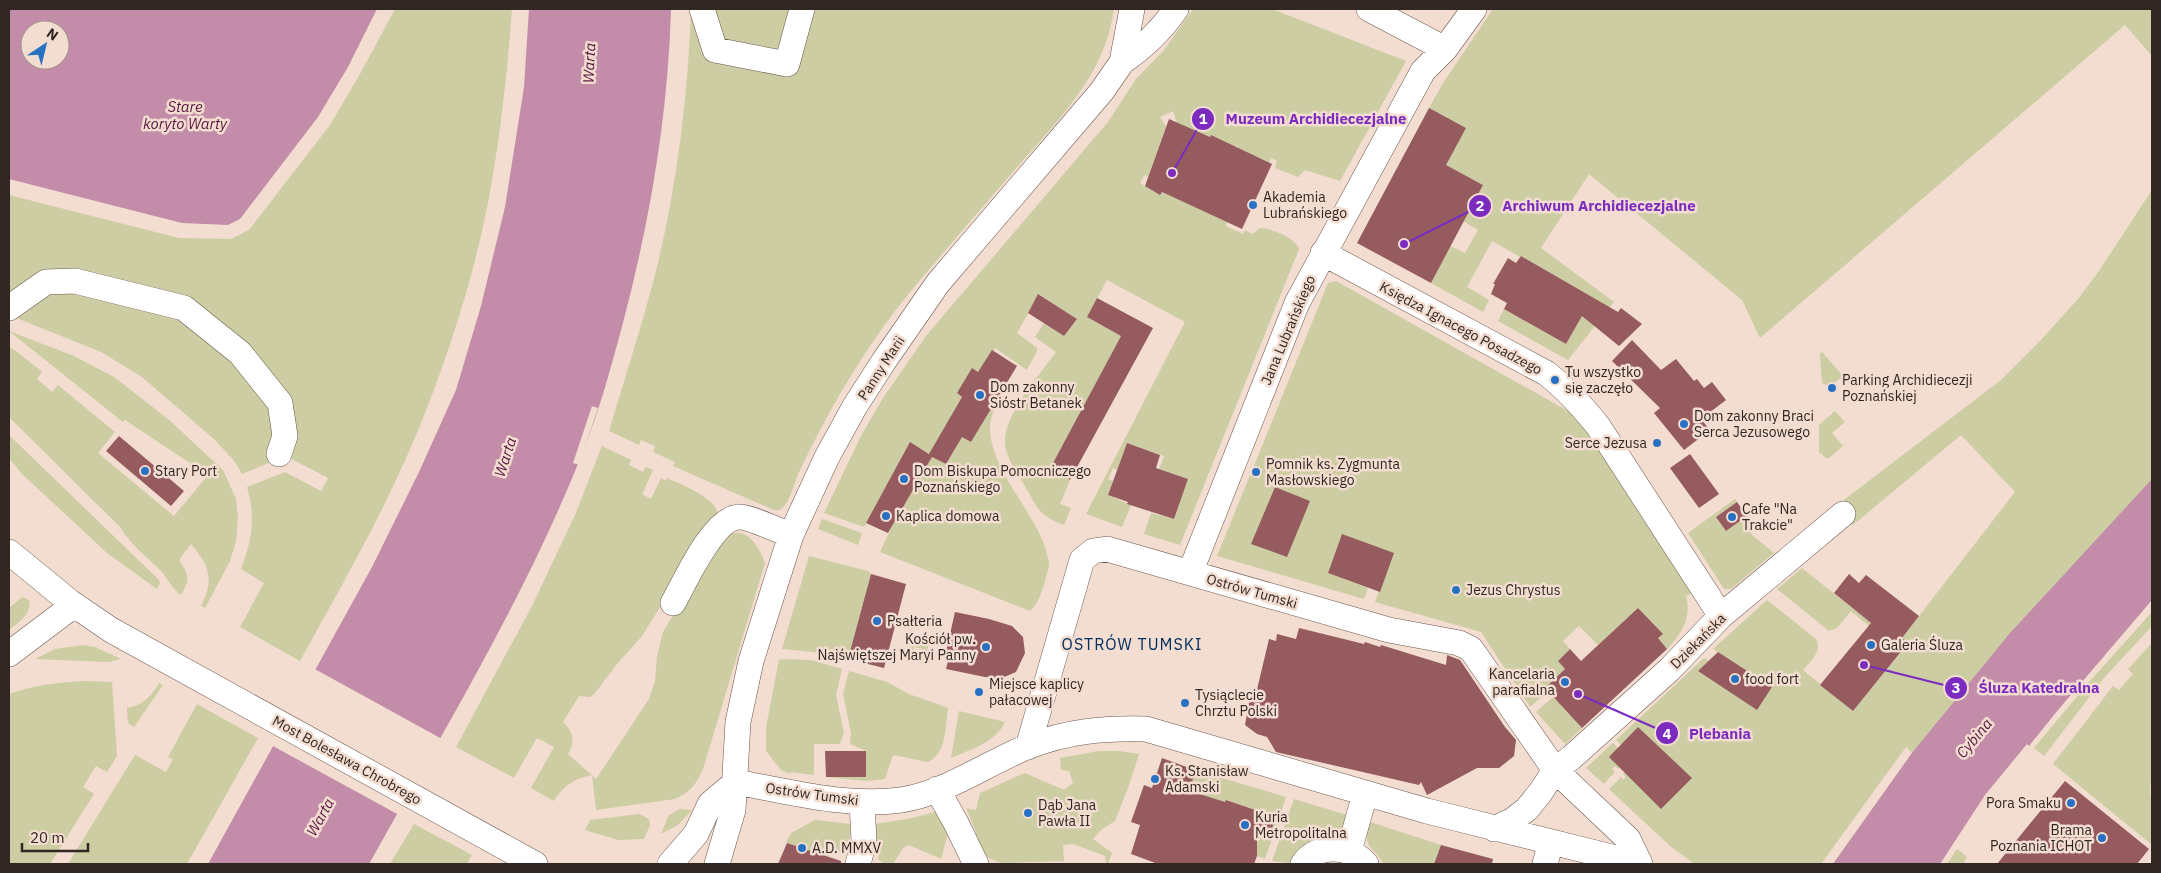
<svg xmlns="http://www.w3.org/2000/svg" width="2161" height="873" font-family="'IBM Plex Sans',sans-serif">
	<rect width="100%" height="100%" fill="#f3dcd0"/>
	<path fill="#cccda2" d="M395,9h117c-5,66 -12,133 -25,199 -13,64 -33,130 -57,192 -34,91 -83,176 -130,261l-60,-34 24,-44 -23,-14c11,-28 15,-52 6,-82l38,-15 36,19 7,-13 -42,-22 -44,18 -7,-12 -20,-22 -73,-63 -41,-25 -92,-37v-120l170,43 52,1 18,-9 81,-105 30,-51z
		M691,9h423c-9,68 -59,114 -102,164 -39,46 -80,91 -117,138 -38,50 -68,103 -95,159 -6,12 -9,32 -20,40h-6l-101,-44 2,-4 -22,-10 2,-6 -14,-6 -2,5 -30,-14c16,-53 33,-106 47,-160 21,-84 32,-176 35,-262z
		M1193,9h79l134,52 -66,120 -35,-11 -7,7 -23,-9 2,-7 -6,-3 -2,5 -32,-14 1,-3 -4,1 -23,-12 -1,2 -33,-14 -4,-12 -13,6 6,10 -18,50 -4,-2 -4,8 20,12 2,-3 65,30 -1,4 17,8 2,-4 8,4 7,-6c11,0 36,10 39,21l-119,296 -36,-11 7,-21 23,6 14,-40 -29,-10 5,-13 -37,-13 -10,27 -4,-2 -5,11 5,2 -5,14 23,10 -9,22 -36,-13 99,-192 -78,-42 -20,37 34,19 -68,127 17,17 -10,24 11,4 -7,17c-25,-9 -26,-16 -39,-39 -8,-13 -20,-29 -20,-45 -1,-26 36,-68 51,-89l-21,-15 9,-14 20,13 13,-17 -38,-25 -22,39 20,15v3l-10,19 -32,-22 -17,24 -21,21 5,4 -32,57 -20,-11 -46,84 -40,-14 37,-77 22,-38 43,-62 182,-214 28,-43 28,-29z
		M1493,9h659v47l-27,-31 -365,313 -18,-38 -153,-126 -48,74 73,54 -46,58 -70,-39 6,-12 62,35 26,-46 -71,-42 -1,1 -28,-16 -25,46 22,13 -6,12 -52,-29 19,-37 15,7 13,-23 -15,-9 20,-36 -37,-20 -17,-57 14,-25z
		M2152,190v310l-319,364 79,-111 -6,-6 -85,117h-126l-24,-17 -62,-58 12,-12 2,3 3,-3 -3,-3 2,-2 66,6 -53,-51 -17,18 -5,-5 88,-82 5,3 -11,10 59,38 15,-22 -59,-38 54,-49 49,39c7,13 -6,22 -13,31l50,41 55,-67 -6,-6 113,-146 -54,-57 -108,90 -14,-16 -39,29 -2,-3 203,-155 39,-39 38,-42 21,-28z
		M1336,281l232,130 9,7 3,-2 112,177 -6,3c6,22 -4,37 -19,53l-9,-11 4,-4 -24,-26 -40,37 -19,-19 -16,15 7,8 -12,12 7,8 -20,19 3,3 -18,16 -49,-75 -106,-30 18,-49 -51,-18 -14,38 40,15 -4,11 -147,-43 33,-81 9,4 4,-10 -9,-3 74,-183z
		M9,331l65,25 40,21 54,42 55,51 13,29 2,19 -2,23 -6,20 -25,47 -4,-2c14,-26 8,-41 -10,-62l-12,16c10,14 11,20 2,35 -9,-6 -13,-16 -20,-24 -15,-15 -30,-26 -41,-44l-111,-110v-70l7,4 26,21 -5,7 15,13 6,-7 57,47 -17,21 76,63 34,-41 -83,-55 -2,2z
		M1822,352l21,24 -13,11 -8,-4 -2,-29z
		M993,406l2,2c-23,44 41,102 51,143 1,5 4,11 3,15 -1,6 -4,13 -5,19 -4,11 -6,18 -14,26l-150,-59 18,-38 34,-57 14,7 16,-27 9,5z
		M1835,411l10,11 -13,11 11,13 -14,12h-3l-7,-6v-27z
		M9,435l150,145 1,3 -3,6 -50,-36 -86,-80 -12,-15z
		M602,446l29,14 -2,5 14,7 3,-5 7,3 -11,24 9,5 10,-21 5,3 1,-3c15,7 48,19 51,36l-76,122 -25,28 -22,29 -5,4 -11,-1 -16,26c10,10 13,19 5,32l28,25 53,-80 6,-18 2,-24 6,-25 56,-94c6,-2 13,-6 20,-5 13,1 22,19 26,30l-62,206c-6,14 -13,24 -28,30l-79,11 -4,-35c-18,4 -28,10 -38,26l-23,-13 23,-41 -17,-9 -23,40 -58,-31 76,-141 43,-91z
		M1735,499l2,3 -21,15 10,14 21,-15 4,18 23,19 -43,36h-7l-36,-56z
		M822,519l40,14 -4,12 -40,-16z
		M809,556l59,15 3,3 -23,85 -9,-3 -1,3 -24,-7 -32,-3z
		M1802,568l69,55 -2,3 -18,-15 -14,17 -8,3 -52,-42z
		M22,597l7,3c3,14 -10,22 -20,30v-22z
		M2152,612v14l-48,52 -60,78 -10,-8 56,-67z
		M910,642l18,4 -4,18 -3,-1 2,-14 -9,-2 -3,14 -4,-1z
		M2152,643v126l-2,22 2,14v40l-99,-81 60,-78 6,4 14,-16 -5,-5z
		M83,645l12,2 26,12 -13,3 -73,-3 20,-10z
		M784,659l27,1 31,9 -6,26 8,38 -4,11h-26v31l-23,-3 -1,2 -9,-4 -15,-19v-24l13,-67z
		M849,671l38,11 22,12 39,14c-3,18 -1,46 -20,54l-35,-7 -8,24 -19,2 -40,-4h40v-26l-16,-7 1,-11 -8,-39z
		M86,681l26,1 5,74 -10,16 -11,-6 -13,21 11,7 -44,70h-41v-170c26,-9 50,-12 77,-13z
		M159,683l4,2 -29,42 -6,-4 -1,-15c16,-3 24,-11 32,-25z
		M1553,697l29,31 -17,16 -29,-32z
		M197,704l61,34 -71,126h-119l67,-109 31,17 7,-13 -5,-2z
		M959,711l46,11c-10,21 -34,27 -54,36z
		M1613,743l5,5 2,19 -2,2 -3,-3 -3,3 3,3 -11,12 -18,-16z
		M1099,751h20l20,3 -10,31 -14,36 -13,8 -9,10 19,14 -4,11h-2l-1,-8 -32,-12 -10,1 1,16 -62,2c-16,-4 -22,-12 -31,-26l5,-5 -10,-24 10,2 4,-17 45,-20 39,17 9,-7 -4,-12 -8,-1 -1,-12z
		M1195,770l91,27 -21,62 -8,-3 -2,-7 5,-16 9,3 6,-19 -48,-17 -2,3 -35,-11z
		M1294,799l53,16 -4,15 -5,7 -45,20 -4,6 -17,-2z
		M680,809l12,1 -14,15 -17,9 8,-19z
		M939,811l9,22 -7,26 -32,-14 -6,3 -10,16h-8l-6,-4 -4,-36 33,-5z
		M639,814l10,5 1,6 -6,14 -26,1 -33,-10 5,-10z
		M815,820l36,4 -2,25 -18,5 -13,10h-6l5,-11 -31,-10 5,-10z
		M1370,822l71,23 -7,19h-50c-13,-20 -22,-16 -14,-42z
		M414,824l58,31 -5,9h-77z
		M1957,849l10,8 -4,7h-16z"/>
	<path fill="#c38ca9" fill-rule="evenodd" d="M9,9h368l-29,58 -30,50 -78,102 -12,6 -46,-2 -173,-44zM30,30h30v30h-30z
		M529,9h142c-3,107 -21,211 -48,314 -10,37 -20,74 -33,110 -57,152 -143,291 -221,431h-161l164,-297 47,-95 37,-82 25,-84 24,-99 19,-120z
		M2152,479v121l-94,110 -29,36 -2,-2 -42,51 -45,69h-107l79,-111 98,-120z"/>
	<path fill="#f3dcd0" d="M592,406l6,2 -19,57 -6,-2z
		M313,668l129,71 -43,76 -128,-70z"/>
	<path fill="#955b5e" d="M1429,108l37,20 -20,37 37,20 -52,98 -74,-40z
		M1169,119l41,18 1,-2 61,29 -30,65 -80,-37 -2,3 -15,-9z
		M1521,256l97,56 3,-4 21,16 -23,22 -37,-30 -16,28 -62,-35 3,-6 -16,-9 4,-10h-2l15,-26 8,5z
		M1038,294l39,25 -13,17 -36,-23z
		M1097,298l56,30 -83,152 -17,-17 68,-127 -34,-19z
		M1632,340l29,30 15,-11 18,22 3,-2 7,9 8,-6 14,18 -25,19 9,11 -26,20 -30,-37 6,-5 -48,-47z
		M992,350l25,16 -46,76 -9,-5 -16,27 -14,-7 -44,76 -22,-10 44,-81 19,12 33,-57 -5,-4 15,-25 6,4z
		M119,436l65,55 -13,15 -65,-55z
		M1127,443l33,12 -4,13 32,11 -14,40 -47,-15 1,-2 -20,-7z
		M1690,454l29,40 -20,14 -29,-40z
		M1275,487l35,14 -23,56 -36,-13z
		M1737,502l10,14 -21,15 -10,-14z
		M1342,534l52,19 -14,39 -52,-19z
		M871,574l35,10 -22,84 -36,-9z
		M1849,574l10,9 7,-8 53,41 -17,22 6,5 -55,68 -33,-26 51,-62 -37,-30z
		M1638,608l25,26 -5,4 9,11 -85,79 -37,-40 20,-19 -7,-8 12,-12 11,12z
		M955,612l34,7 23,7 11,11 2,16 -9,19 -14,6 -17,-1 -39,-8 4,-16 -4,-1z
		M1299,628l65,16 1,-2 15,5 1,-2 65,20 1,-10 13,5 45,67 11,13 -2,16 -15,12h-22l-50,27 -6,-13 -2,3 -143,-33 -9,-15 -10,-3 -12,-9 5,-28 5,1 14,-59 7,2 1,-7 19,5z
		M1718,652l54,35 -15,23 -59,-39z
		M1638,727l54,51 -31,31 -52,-52z
		M825,751h41v26h-40z
		M1162,758l33,12 -5,21 35,11 1,-2 50,17 -7,19 -12,-4v24l-3,8h-96l-27,-10 9,-29 -9,-3 13,-37 8,3z
		M2065,781l84,68 -12,15h-140z
		M787,843l54,18v3h-63z
		M1441,845l52,14 -1,5h-58z"/>
	<g fill="none" stroke-linecap="round" stroke-linejoin="round">
		<g stroke="#6a574d" stroke-width="26">
			<path id="minor" d="M702,9l13,41 72,14 15,-55
				M1369,9l76,40
				M1122,62c22,-15 39,-31 54,-53
				M1323,253l223,120c21,16 36,33 52,53l123,190
				M9,308l37,-26 29,-1 109,27 56,45 40,50 5,33 -6,18
				M9,552l61,50 41,28 424,234
				M1190,573l107,-270 126,-232 22,-22 29,-40
				M673,603c12,-21 41,-87 67,-86 10,0 39,14 51,18
				M9,654l65,-49
				M1028,747l54,-187 11,-9 14,-2 282,81 70,13 12,6 84,121 73,69 12,25
				M736,782c54,10 110,25 165,18 43,-6 86,-37 126,-53 40,-16 77,-19 119,-18l281,82 213,53
				M937,789l19,34 20,41
				M1494,829l19,-9 14,-11 13,-16 15,-23 17,-13 97,-87 52,-54 122,-102
				M1349,851l16,-57
				M670,864l26,-30 14,-30 26,-22
				M717,864l16,-54 5,-88 13,-61 40,-126 36,-78 28,-51 29,-45 54,-78 164,-192 20,-29 10,-53
				M858,864l6,-23 -2,-39
				M1303,864c15,-21 47,-19 63,0
				M1545,864l6,-22"/>
		</g>
		<use href="#minor" stroke="#fff" stroke-width="25"/>
	</g>
	<g fill="#2871c2" stroke="#f3dcd0" stroke-width="2">
		<circle cx="1253" cy="205" r="5"/>
		<circle cx="1555" cy="380" r="5"/>
		<circle cx="1832" cy="388" r="5"/>
		<circle cx="980" cy="395" r="5"/>
		<circle cx="1684" cy="424" r="5"/>
		<circle cx="1657" cy="443" r="5"/>
		<circle cx="145" cy="471" r="5"/>
		<circle cx="1256" cy="472" r="5"/>
		<circle cx="904" cy="479" r="5"/>
		<circle cx="886" cy="516" r="5"/>
		<circle cx="1732" cy="517" r="5"/>
		<circle cx="1456" cy="590" r="5"/>
		<circle cx="877" cy="621" r="5"/>
		<circle cx="1871" cy="645" r="5"/>
		<circle cx="986" cy="647" r="5"/>
		<circle cx="1735" cy="679" r="5"/>
		<circle cx="1565" cy="682" r="5"/>
		<circle cx="979" cy="692" r="5"/>
		<circle cx="1185" cy="703" r="5"/>
		<circle cx="1155" cy="779" r="5"/>
		<circle cx="2071" cy="803" r="5"/>
		<circle cx="1028" cy="813" r="5"/>
		<circle cx="1245" cy="825" r="5"/>
		<circle cx="2102" cy="838" r="5"/>
		<circle cx="802" cy="848" r="5"/>
	</g>
	<g text-anchor="middle" dominant-baseline="central" stroke-width="5" stroke-linejoin="round" paint-order="stroke">
		<g font-size="14" fill="#302723" stroke="#f3dcd0" text-anchor="start">
			<text x="1263" y="197">Akademia<tspan x="1263" dy="16">Lubrańskiego</tspan></text>
			<text x="1565" y="372">Tu wszystko<tspan x="1565" dy="16">się zaczęło</tspan></text>
			<text x="1842" y="380">Parking Archidiecezji<tspan x="1842" dy="16">Poznańskiej</tspan></text>
			<text x="990" y="387">Dom zakonny<tspan x="990" dy="16">Sióstr Betanek</tspan></text>
			<text x="1694" y="416">Dom zakonny Braci<tspan x="1694" dy="16">Serca Jezusowego</tspan></text>
			<text x="1647" y="443" text-anchor="end">Serce Jezusa</text>
			<text x="1266" y="464">Pomnik ks. Zygmunta<tspan x="1266" dy="16">Masłowskiego</tspan></text>
			<text x="155" y="471">Stary Port</text>
			<text x="914" y="471">Dom Biskupa Pomocniczego<tspan x="914" dy="16">Poznańskiego</tspan></text>
			<text x="1742" y="509">Cafe "Na<tspan x="1742" dy="16">Trakcie"</tspan></text>
			<text x="896" y="516">Kaplica domowa</text>
			<text x="1466" y="590">Jezus Chrystus</text>
			<text x="887" y="621">Psałteria</text>
			<text x="976" y="639" text-anchor="end">Kościół pw.<tspan x="976" dy="16">Najświętszej Maryi Panny</tspan></text>
			<text x="1881" y="645">Galeria Śluza</text>
			<text x="1555" y="674" text-anchor="end">Kancelaria<tspan x="1555" dy="16">parafialna</tspan></text>
			<text x="1745" y="679">food fort</text>
			<text x="989" y="684">Miejsce kaplicy<tspan x="989" dy="16">pałacowej</tspan></text>
			<text x="1195" y="695">Tysiąclecie<tspan x="1195" dy="16">Chrztu Polski</tspan></text>
			<text x="1165" y="771">Ks. Stanisław<tspan x="1165" dy="16">Adamski</tspan></text>
			<text x="2061" y="803" text-anchor="end">Pora Smaku</text>
			<text x="1038" y="805">Dąb Jana<tspan x="1038" dy="16">Pawła II</tspan></text>
			<text x="1255" y="817">Kuria<tspan x="1255" dy="16">Metropolitalna</tspan></text>
			<text x="2092" y="830" text-anchor="end">Brama<tspan x="2092" dy="16">Poznania ICHOT</tspan></text>
			<text x="812" y="848">A.D. MMXV</text>
		</g>
		<g font-size="14" fill="#302723" stroke="#f3dcd0">
			<text transform="translate(1461 328) rotate(28)">Księdza Ignacego Posadzego</text>
			<text transform="translate(1288 330) rotate(-67)">Jana Lubrańskiego</text>
			<text transform="translate(881 368) rotate(-57)">Panny Marii</text>
			<text transform="translate(1252 591) rotate(16)">Ostrów Tumski</text>
			<text transform="translate(1698 641) rotate(-45)">Dziekańska</text>
			<text transform="translate(347 760) rotate(29)">Most Bolesława Chrobrego</text>
			<text transform="translate(812 794) rotate(8)">Ostrów Tumski</text>
		</g>
		<g font-size="15" font-style="italic" fill="#57163f" stroke="#f3dcd0">
			<text transform="translate(589 63) rotate(-87)">Warta</text>
			<text x="185" y="106">Stare<tspan x="185" dy="17">koryto Warty</tspan></text>
			<text transform="translate(505 457) rotate(-72)">Warta</text>
			<text transform="translate(1974 738) rotate(-50)">Cybina</text>
			<text transform="translate(320 817) rotate(-61)">Warta</text>
		</g>
		<g font-size="16" letter-spacing="1" fill="#003061" stroke="#f3dcd0">
			<text x="1132" y="644">OSTRÓW TUMSKI</text>
		</g>
	</g>
	<path fill="none" stroke="#7b2cbf" stroke-width="2" d="M1172 173L1203 119M1404 244L1480 206M1864 665L1956 688M1578 694L1667 733"/>
	<g fill="#7b2cbf" stroke="#f3dcd0" stroke-width="2">
		<circle cx="1172" cy="173" r="5"/>
		<circle cx="1404" cy="244" r="5"/>
		<circle cx="1864" cy="665" r="5"/>
		<circle cx="1578" cy="694" r="5"/>
		<circle cx="1203" cy="119" r="12"/>
		<circle cx="1480" cy="206" r="12"/>
		<circle cx="1956" cy="688" r="12"/>
		<circle cx="1667" cy="733" r="12"/>
	</g>
	<g font-size="15" text-anchor="middle" font-weight="bold" fill="#fff">
		<text x="1203" y="124">1</text>
		<text x="1480" y="211">2</text>
		<text x="1956" y="693">3</text>
		<text x="1667" y="739">4</text>
	</g>
	<g font-size="15" text-anchor="middle" font-weight="bold" fill="#7b2cbf" stroke="#f3dcd0" stroke-width="5" stroke-linejoin="round" paint-order="stroke">
		<text x="1316" y="124">Muzeum Archidiecezjalne</text>
		<text x="1599" y="211">Archiwum Archidiecezjalne</text>
		<text x="2039" y="693">Śluza Katedralna</text>
		<text x="1720" y="739">Plebania</text>
	</g>
	<rect width="2161" height="873" fill="none" stroke="#302723" stroke-width="20"/>
	<g transform="translate(45 45) rotate(35)"><circle r="24" fill="#f3dcd0" stroke="#a5948b"/>
	<path d="M0-4L9 19L0 12L-9 19Z" fill="#2871c2"/>
	<text y="-8" font-size="14" font-weight="bold" text-anchor="middle" fill="#302723">N</text>
	</g>
	<path d="M22 843v8h66v-8" fill="none" stroke="#302723" stroke-width="2.5"/>
	<text x="30" y="843" font-size="15" fill="#302723" stroke="#f3dcd0" stroke-width="4" paint-order="stroke">20 m</text>
</svg>
